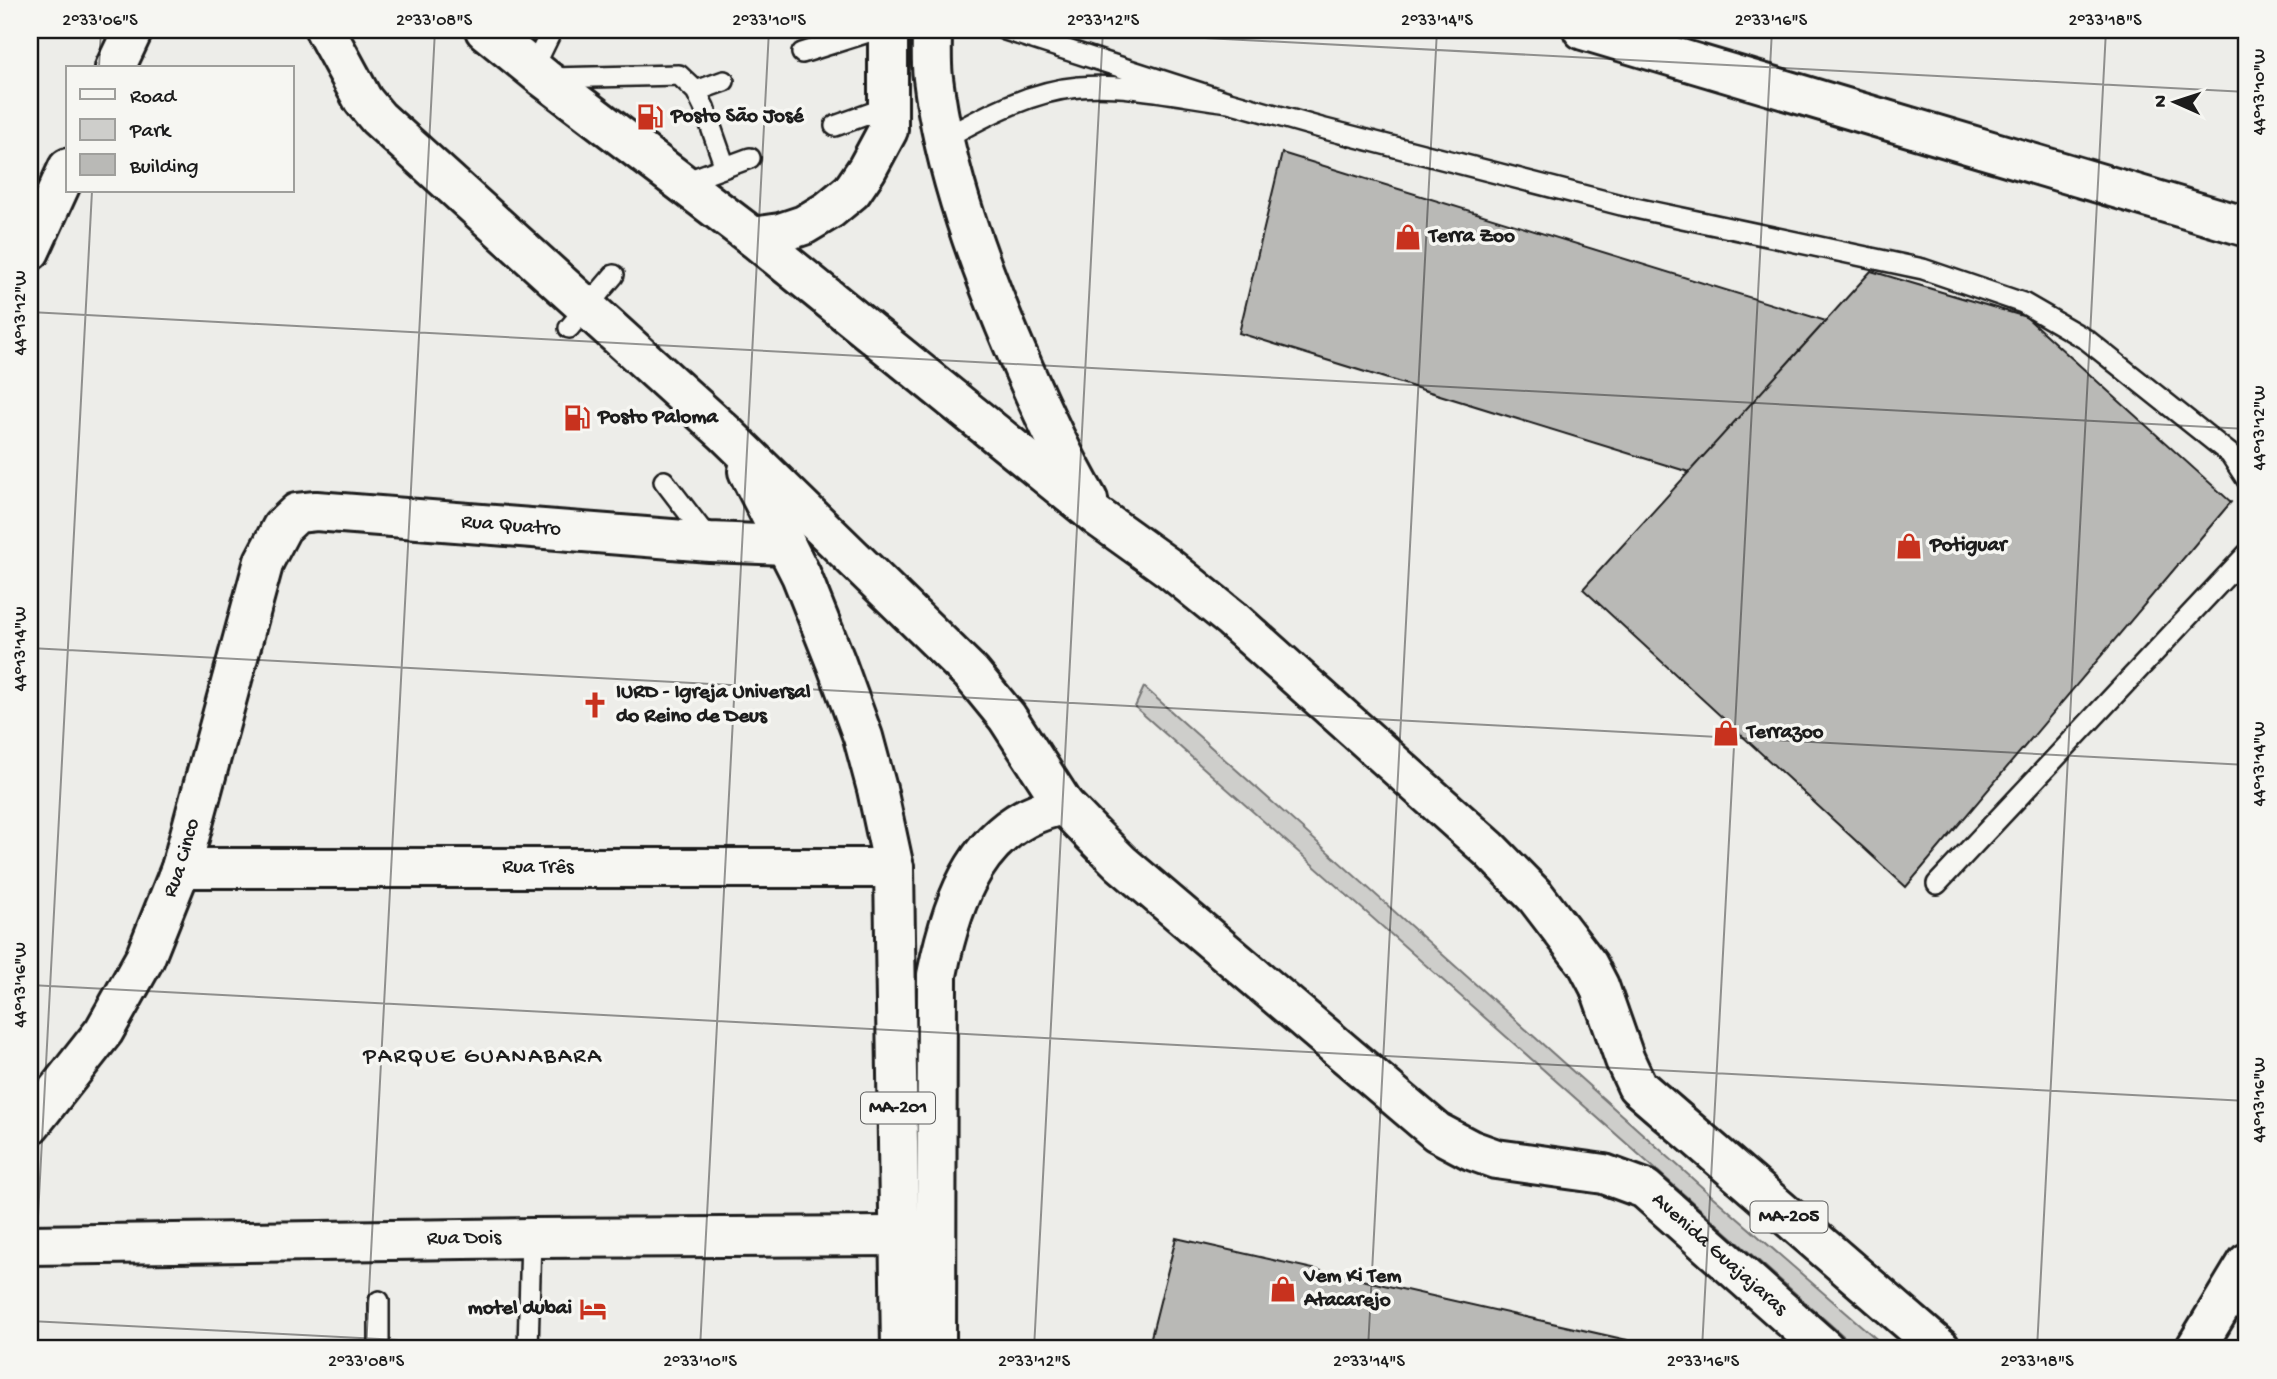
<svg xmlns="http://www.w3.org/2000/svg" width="2277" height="1379" font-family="'Gochi Hand',sans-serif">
	<rect width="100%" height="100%" fill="#edede9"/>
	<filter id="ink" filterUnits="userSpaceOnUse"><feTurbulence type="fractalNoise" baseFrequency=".0143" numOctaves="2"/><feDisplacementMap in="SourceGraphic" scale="14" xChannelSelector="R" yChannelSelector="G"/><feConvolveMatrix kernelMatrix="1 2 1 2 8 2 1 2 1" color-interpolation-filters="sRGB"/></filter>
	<g filter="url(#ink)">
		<path fill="#cececb" stroke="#757574" stroke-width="2" d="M1144,687l569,510 175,152h-30l-723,-642z"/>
		<path fill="#b9b9b6" stroke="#1c1c1c" stroke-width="2" d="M1282,153l544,168 -137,151 -450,-139z
			M1871,271l155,46 205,185 -325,385 -323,-298z
			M1176,1238l451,102 11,9h-490z"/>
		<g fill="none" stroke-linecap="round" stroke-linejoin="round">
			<g stroke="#1c1c1c" stroke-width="24">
				<path id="service" d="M802,53l73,-23
					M533,69l19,-39
					M550,78l129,-3 17,16 8,16 21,60
					M696,91l28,-10
					M1229,102l92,26 300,77 302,64 100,34 64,37 143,114 17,26
					M835,126l53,-19
					M945,138c41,-23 86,-47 134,-51 48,-4 102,9 150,15l-224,-72
					M682,183l68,-25
					M569,328l45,-53
					M664,481l46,60
					M1937,884l310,-330
					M379,1349v-48
					M528,1349l3,-111"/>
			</g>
			<g stroke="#1c1c1c" stroke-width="44">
				<g id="minor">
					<path d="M1583,30l664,197"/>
					<path id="s1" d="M181,868h713"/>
					<path id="s2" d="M30,1125l74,-94 41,-73 36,-90 83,-307 18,-34 15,-14 19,-2 394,31 76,3"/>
					<path id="s3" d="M30,1245l501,-7 369,-2"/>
					<path d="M2195,1349l52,-86"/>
				</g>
			</g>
			<g stroke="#1c1c1c" stroke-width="44">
				<path id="tertiary" d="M115,68l18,-38
					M30,251l38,-83"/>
			</g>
			<g stroke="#1c1c1c" stroke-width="44">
				<g id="primary">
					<path id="s4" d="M325,30l38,70 15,18 347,315 246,240 36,44 57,88 30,31 27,27 316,269 34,18 25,9 108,15 41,15 180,160"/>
					<path d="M485,30l59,48 209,159 345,280 71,51 63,51 257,230 47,48 52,68 11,21 26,74 12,26 304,263"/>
					<path d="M932,30c0,15 -1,32 1,48 11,93 48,192 85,278 21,49 43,98 70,144"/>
					<path d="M753,237l27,-4 24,-8 25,-15 23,-19 15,-22 21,-39v-100"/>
					<path d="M748,471l53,104 35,88 27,74 14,52 17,79 7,481"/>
					<path d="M936,1349l1,-374c15,-76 42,-154 127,-170"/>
				</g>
			</g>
			<use href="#service" stroke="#f6f6f2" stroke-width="19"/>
			<use href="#minor" stroke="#f6f6f2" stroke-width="38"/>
			<use href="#tertiary" stroke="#f6f6f2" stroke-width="38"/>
			<use href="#primary" stroke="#f6f6f2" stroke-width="38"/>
		</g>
	</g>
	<path fill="none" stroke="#1c1c1c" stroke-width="2" stroke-opacity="0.45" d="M1051,30l1196,62M99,68l2,-38M30,312l2217,117M30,648l2217,117M30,985l2217,116M30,1321l545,28M31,1349l61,-1158M366,1349l69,-1319M700,1349l69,-1319M1034,1349l69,-1319M1368,1349l69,-1319M1702,1349l70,-1319M2037,1349l69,-1319"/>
	<defs>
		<g id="fuel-bare" transform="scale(2.1)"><path d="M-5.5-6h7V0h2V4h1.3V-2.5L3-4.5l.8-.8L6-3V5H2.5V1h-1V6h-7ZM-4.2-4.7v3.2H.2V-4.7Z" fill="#c8321e" stroke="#f6f6f2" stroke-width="2.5" paint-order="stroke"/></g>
		<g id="shop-bare" transform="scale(2.1)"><path d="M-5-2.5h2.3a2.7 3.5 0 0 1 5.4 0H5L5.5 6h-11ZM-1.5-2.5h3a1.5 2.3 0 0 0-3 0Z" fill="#c8321e" stroke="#f6f6f2" stroke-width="2.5" paint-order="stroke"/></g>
		<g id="church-bare" transform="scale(2.1)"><path d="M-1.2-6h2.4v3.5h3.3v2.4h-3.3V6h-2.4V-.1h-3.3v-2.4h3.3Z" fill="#c8321e" stroke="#f6f6f2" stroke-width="2.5" paint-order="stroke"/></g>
		<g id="hotel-bare" transform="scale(2.1)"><path d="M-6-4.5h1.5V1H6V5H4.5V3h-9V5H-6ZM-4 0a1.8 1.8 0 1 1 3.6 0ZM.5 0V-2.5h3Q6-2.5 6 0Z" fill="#c8321e" stroke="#f6f6f2" stroke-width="2.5" paint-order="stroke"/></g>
	</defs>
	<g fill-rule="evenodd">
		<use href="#fuel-bare" x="650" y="117"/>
		<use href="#shop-bare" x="1408" y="237"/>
		<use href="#fuel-bare" x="577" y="418"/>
		<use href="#shop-bare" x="1909" y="546"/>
		<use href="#church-bare" x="595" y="705"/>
		<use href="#shop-bare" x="1726" y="733"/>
		<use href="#shop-bare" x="1283" y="1289"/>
		<use href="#hotel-bare" x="593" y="1309"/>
	</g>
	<g text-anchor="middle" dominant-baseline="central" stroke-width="7" stroke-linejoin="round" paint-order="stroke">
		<g fill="#f6f6f2" stroke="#5d5d5c" stroke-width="2">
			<rect x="861" y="1092.5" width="74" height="31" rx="5"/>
			<rect x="1750.5" y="1201.5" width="77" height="31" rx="5"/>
		</g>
		<g font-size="19" font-weight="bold" fill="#1c1c1c">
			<text x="898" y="1108">MA-201</text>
			<text x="1789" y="1217">MA-205</text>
		</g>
		<g font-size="21" font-weight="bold" fill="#1c1c1c" stroke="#f6f6f2" text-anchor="start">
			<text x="671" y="117">Posto São José</text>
			<text x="1429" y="237">Terra Zoo</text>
			<text x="598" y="418">Posto Paloma</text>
			<text x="1930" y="546">Potiguar</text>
			<text x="616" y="693">IURD - Igreja Universal<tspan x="616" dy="24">do Reino de Deus</tspan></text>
			<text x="1747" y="733">Terrazoo</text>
			<text x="1304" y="1277">Vem Ki Tem<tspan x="1304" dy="24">Atacarejo</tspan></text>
			<text x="572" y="1309" text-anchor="end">motel dubai</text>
		</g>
		<g font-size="21" fill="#1c1c1c" stroke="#f6f6f2">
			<text stroke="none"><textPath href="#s2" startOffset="892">Rua Quatro</textPath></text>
			<text stroke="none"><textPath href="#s2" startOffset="310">Rua Cinco</textPath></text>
			<text stroke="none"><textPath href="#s1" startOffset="357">Rua Três</textPath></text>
			<text stroke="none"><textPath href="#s3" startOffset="434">Rua Dois</textPath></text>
			<text stroke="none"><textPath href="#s4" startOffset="1890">Avenida Guajajaras</textPath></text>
		</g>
		<g font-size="23" letter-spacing="2" fill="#1c1c1c" stroke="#f6f6f2">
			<text x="483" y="1057">PARQUE GUANABARA</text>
		</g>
	</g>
	<rect width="2277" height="1379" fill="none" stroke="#f6f6f2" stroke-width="77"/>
	<rect x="66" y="66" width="228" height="126" fill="#f6f6f2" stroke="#9f9f9c" stroke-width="2"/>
	<rect x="80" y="89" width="35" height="10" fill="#f6f6f2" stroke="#9f9f9c" stroke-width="2"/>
	<text x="130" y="102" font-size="21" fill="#1c1c1c">Road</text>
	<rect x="80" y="119" width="35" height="21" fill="#cececb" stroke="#9f9f9c" stroke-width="2"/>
	<text x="130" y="136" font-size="21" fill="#1c1c1c">Park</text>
	<rect x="80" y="154" width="35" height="21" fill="#b9b9b6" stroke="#9f9f9c" stroke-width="2"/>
	<text x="130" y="172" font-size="21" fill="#1c1c1c">Building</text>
	<g transform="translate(2175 102) rotate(273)" stroke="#f6f6f2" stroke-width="5" paint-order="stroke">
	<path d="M0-5L12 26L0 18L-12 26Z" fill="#1c1c1c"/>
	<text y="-10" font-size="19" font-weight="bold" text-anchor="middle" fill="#1c1c1c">N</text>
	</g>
	<rect x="38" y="38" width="2200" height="1302" fill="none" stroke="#1c1c1c" stroke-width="2.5"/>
	<g font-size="18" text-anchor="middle" fill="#1c1c1c">
		<text x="100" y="25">2°33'06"S</text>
		<text x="434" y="25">2°33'08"S</text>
		<text x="769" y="25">2°33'10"S</text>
		<text x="1103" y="25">2°33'12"S</text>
		<text x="1437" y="25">2°33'14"S</text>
		<text x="1771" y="25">2°33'16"S</text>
		<text x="2105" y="25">2°33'18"S</text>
		<text transform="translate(2258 92) rotate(-90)" y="6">44°13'10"W</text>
		<text transform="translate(19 313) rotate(-90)" y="6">44°13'12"W</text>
		<text transform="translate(2258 428) rotate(-90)" y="6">44°13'12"W</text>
		<text transform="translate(19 649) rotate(-90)" y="6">44°13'14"W</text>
		<text transform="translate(2258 764) rotate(-90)" y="6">44°13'14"W</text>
		<text transform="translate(19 985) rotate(-90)" y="6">44°13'16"W</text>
		<text transform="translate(2258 1100) rotate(-90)" y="6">44°13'16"W</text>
		<text x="366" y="1366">2°33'08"S</text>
		<text x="700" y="1366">2°33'10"S</text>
		<text x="1034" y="1366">2°33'12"S</text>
		<text x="1369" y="1366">2°33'14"S</text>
		<text x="1703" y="1366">2°33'16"S</text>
		<text x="2037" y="1366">2°33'18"S</text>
	</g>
</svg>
